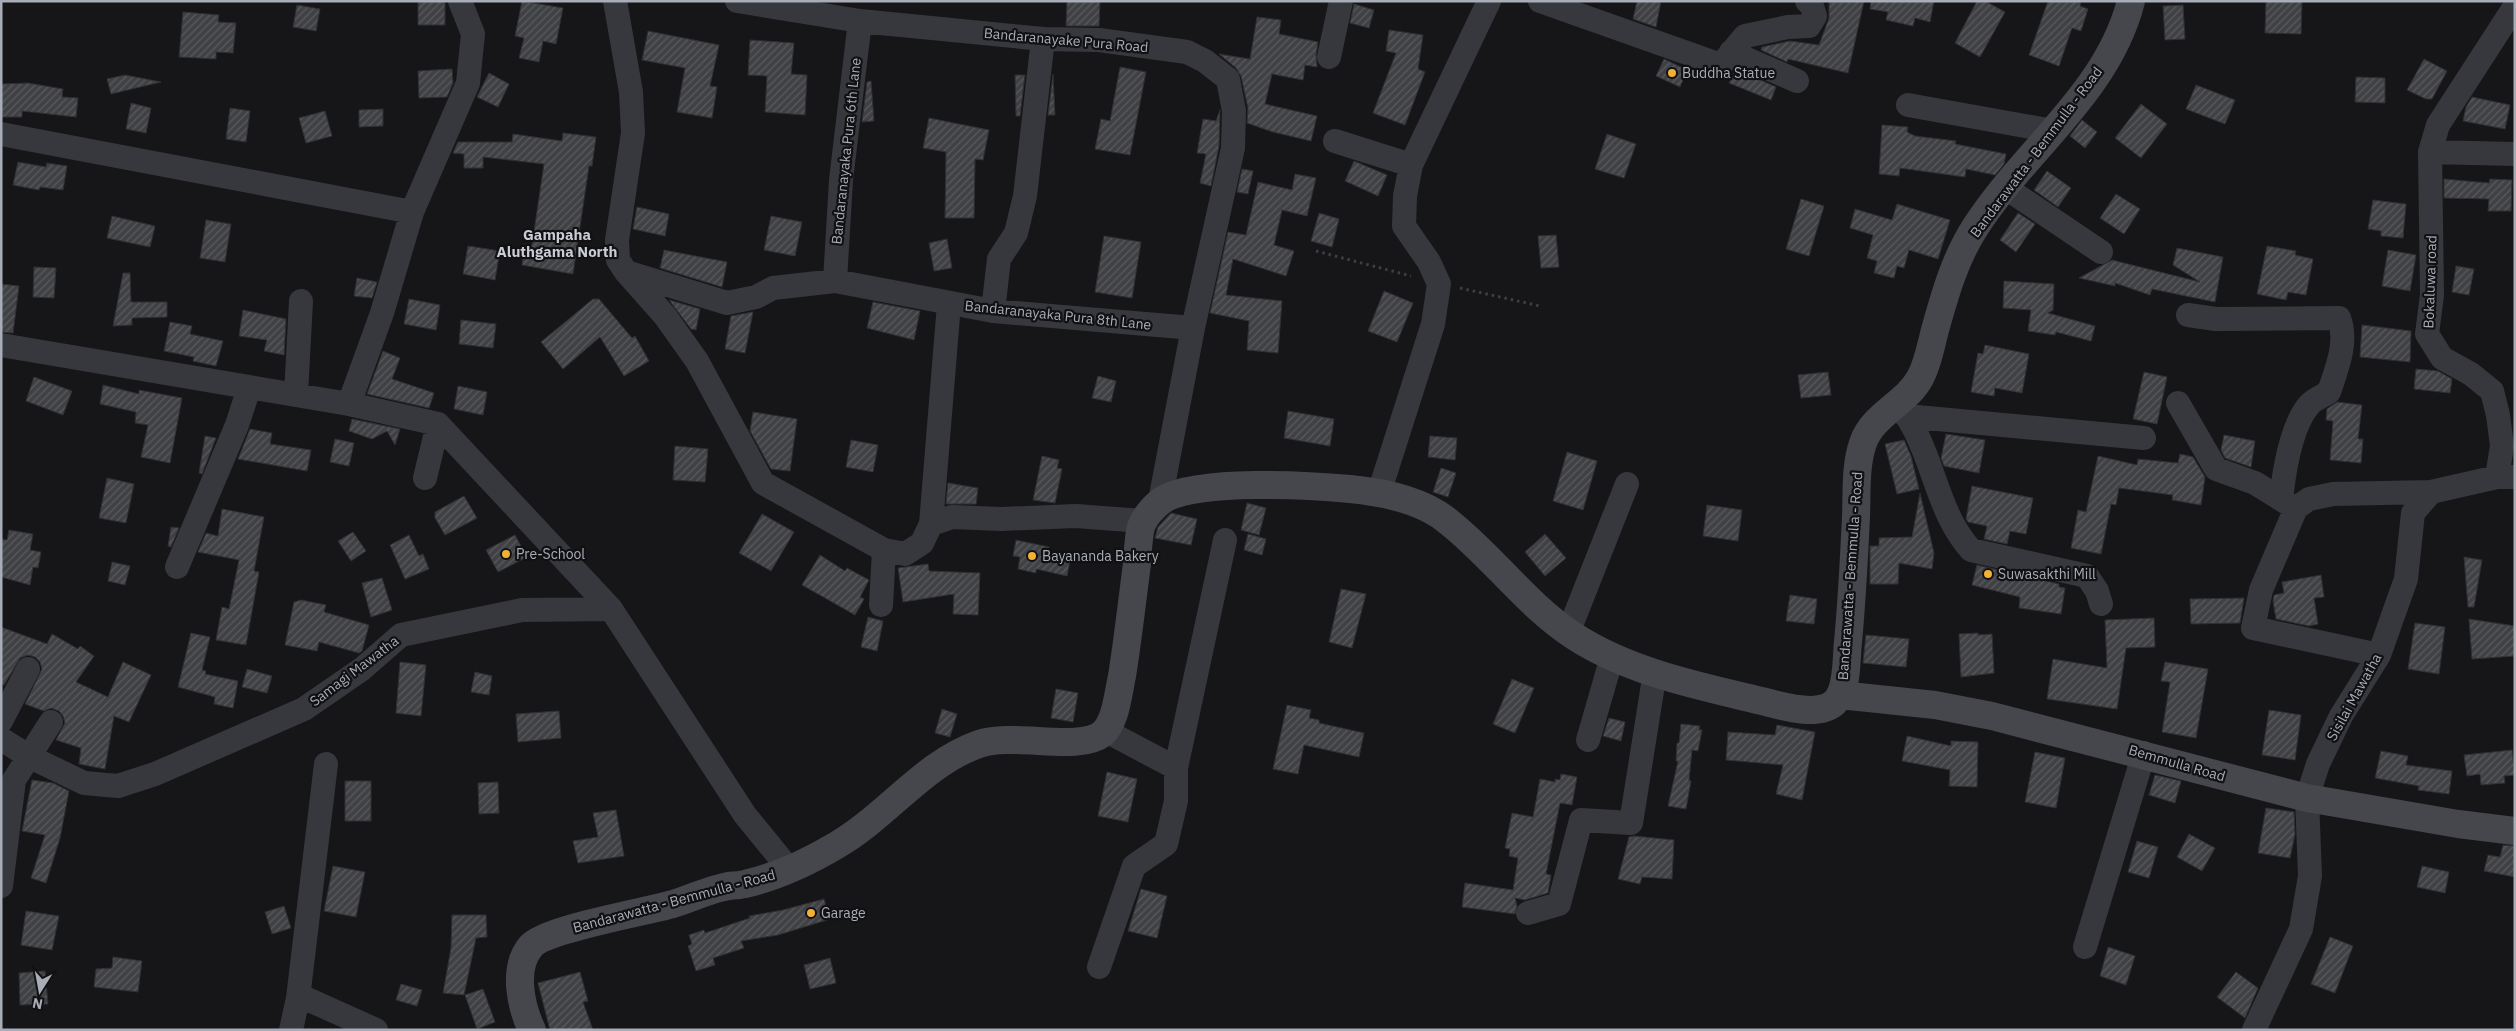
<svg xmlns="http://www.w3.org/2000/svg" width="2516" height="1031" font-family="'IBM Plex Sans',sans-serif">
	<defs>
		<pattern id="building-hatch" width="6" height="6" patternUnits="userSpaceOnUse" patternTransform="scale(1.25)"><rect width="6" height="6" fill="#404145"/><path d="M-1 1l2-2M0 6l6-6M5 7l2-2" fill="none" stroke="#595a5e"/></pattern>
	</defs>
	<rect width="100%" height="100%" fill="#161618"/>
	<path fill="url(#building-hatch)" stroke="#303034" d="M418,1h27v24h-27z
		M522,1l41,7 -7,36 -13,-3 -4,21 -20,-4 5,-20 -9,-2z
		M1067,1h33l-1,25h-33z
		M1637,1h24l-5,26 -23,-8z
		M1829,1h35l-16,72 -60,-14 -1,3 -26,-12 1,-3 28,-6 29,4 10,-27z
		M1871,1h63l-4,21 -15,-4 -2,8 -27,-6 2,-8 -18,-3z
		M1977,1h8l20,11 -25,45 -25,-14z
		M2048,1h33l-1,5 8,3 -7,22 -9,-3 -13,38 -30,-11z
		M2266,1h36l-1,33 -36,-1z
		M1354,4l20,6 -5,18 -19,-5z
		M297,5l23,4 -4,22 -23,-4z
		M2183,5l2,34 -20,1 -2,-34z
		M183,12l36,3 -1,7 18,1 -3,30 -17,-1v7l-37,-2z
		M1257,17l24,3 -2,14 39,8 -2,13 1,12 -12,-2 -2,15 -31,-6 -7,30 52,12 -6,25 -38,-9 -26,-9 1,-15 -7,-32 -5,-8 -17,-14 31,5z
		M1389,30l34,5 -5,34 7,3 -20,53 -32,-12 23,-60 -10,-2z
		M648,31l71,14 -9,41 7,1 -5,31 -35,-6 8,-44 -43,-8z
		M750,40l44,3 -3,31 16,1 -2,40 -40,-3 2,-36 -19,-1z
		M1664,59l23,11 -7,17 -24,-11z
		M2424,59l23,12 -15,28h-6l-19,-9z
		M1120,67l26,5 -16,83 -35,-6 6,-30 9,2z
		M452,69l1,14 -6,14 -28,1 -1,-27z
		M1736,69l40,18 -5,13 -42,-17z
		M489,73l20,11 -11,23 -21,-10z
		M1053,74l2,41h-7z
		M125,75l36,7 -50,12 -4,-15z
		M1015,75h10l-5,41h-4z
		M2356,77l29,1v25l-30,-1z
		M871,81l3,40 -12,1 5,-40z
		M28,83l35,6 -1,8 16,1 -2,19 -54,-6v6h-21v-33z
		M2196,85l39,15 -10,24 -39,-15z
		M2472,97l38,8 -5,24 -42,-8 3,-14z
		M131,103l20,5 -5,25 -20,-4z
		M2141,104l26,20 -26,34 -26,-20z
		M230,108l20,3 -4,31 -20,-3z
		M383,109v17l-24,1v-17z
		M1220,110l-1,36 -8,40 -11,-3 6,-29 -9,-1 6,-34 13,2z
		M325,111l7,25 -26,7 -7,-25z
		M929,118l60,12 -6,30 -8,-1 -1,59h-29l1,-66 -23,-4z
		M2082,120l15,12 -12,16 -15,-12z
		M1882,125l26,2 -1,5 8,4 41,5 -1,3 51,10 -2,10 -9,11 -29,-6 -1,8 -65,-9 -1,8 -20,-2z
		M563,133l33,4 -4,29h-3l-16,108 -51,-9 3,-21 7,1 12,-81 -61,-7v11h-19v-14l-11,-1 5,-11h54l1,-8 49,7z
		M1607,134l29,10 -12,34 -29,-9z
		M1354,161l33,14 -9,21 -33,-15z
		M18,162l28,5 1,-4 20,3 -4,24 -23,-3 -1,3 -26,-5z
		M1242,169l11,2 -5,23 -11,-2z
		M2047,171l24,17 -13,19 -24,-17z
		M1295,174l21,4 -9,38 -25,-6 -8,35 20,6 -8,25 -53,-17 -7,36 56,6 -4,52 -31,-3 2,-29 -39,-8 18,-81 18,3 12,-53 34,8z
		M2444,179l45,4 1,-4 22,1 -1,31h-23l1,-12 -45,-1z
		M2116,194l24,15 -16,25 -24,-16z
		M1801,199l23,7 -15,50 -23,-7z
		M2373,200l33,4 -3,34 -22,-2v-5l-13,-2z
		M1897,204l53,16 -12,39 -29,-9 -5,18 -7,-2 -3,12 -20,-5 3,-12 -10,-3 6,-23 -23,-7 5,-19 37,11z
		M637,207l32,7 -4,22 -32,-7z
		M1319,213l20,6 -7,28 -21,-6z
		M2018,213l17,11 -19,28 -16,-12z
		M112,216l43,10 -5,21 -43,-9z
		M771,216l31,6 -7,34 -31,-6z
		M206,220l25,4 -6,38 -25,-4z
		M1556,235l3,32 -18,1 -3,-32z
		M1104,236l37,6 -9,56 -37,-6z
		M947,239l5,29 -18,3 -5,-28z
		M468,246l32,5 -5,29 -32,-6z
		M2267,246l29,5 -1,4 18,4 -7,36 -18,-3 -2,8 -29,-6z
		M2177,248l46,9 -8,45 -63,-13 -2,6 -35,-12v3l-36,-8 33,-18 88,22 -27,-17z
		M664,250l63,12 -5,25 -62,-19z
		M2388,250l28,5 -6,36 -28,-5z
		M2456,266l18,3 -5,26 -17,-3z
		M34,267l22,1 -2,30 -21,-1z
		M123,273h7l1,29h36v15l-35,1v7l-19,1z
		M357,278l20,4 -5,16 -18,-2z
		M2004,281l50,3 -1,26 -5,3 47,13 -4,15 -35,-9 -1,3 -27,-4 3,-21 -28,-2z
		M1,284l18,2 -6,47 -12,-1z
		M1384,291l29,12 -16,39 -29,-11z
		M409,299l31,6 -4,25 -32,-6z
		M593,299h6l33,39 3,-2 14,25 -25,15 -24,-39 -37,32 -22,-27z
		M669,300l31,9 -4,21 -5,-1z
		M873,302l47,9 -6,29 -47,-12z
		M243,310l43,9 -2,36 -20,-4 3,-11 -28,-4z
		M753,312l-8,41 -20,-4 6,-33z
		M461,320l35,4 -3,24 -34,-4z
		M170,322l22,4 -2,8 33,7 -7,25 -23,-5 1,-4 -30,-6z
		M2362,325l49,6 -1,31 -50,-5z
		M1985,345l44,9 -7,39 -27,-5 -1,8 -23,-4 7,-39 5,1z
		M383,351l17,7 -8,21 42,14 -5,15 -62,-14z
		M2416,369l22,2 14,8 -2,14 -36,-4z
		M1828,372l3,23 -30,3 -3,-23z
		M2144,372l23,5 -10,47 -24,-5z
		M1098,376l18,5 -5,21 -19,-4z
		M34,377l38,14 -9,24 -37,-14z
		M103,385l36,9v-4l43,8 -12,65 -29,-6 7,-32 -13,-2 1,-11 -36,-8z
		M458,386l29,6 -4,23 -29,-6z
		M2337,402l25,3 -4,34h5l-2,24 -31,-3 3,-39 -7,-1 1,-11z
		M1288,411l46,8 -4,27 -46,-8z
		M753,412l44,7 -7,52 -19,-2 -21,-38z
		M352,419l48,10 -5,16 -8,-14 -15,8 -23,-8z
		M250,429l22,4 -2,11 41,6 -4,21 -69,-12z
		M1946,434l39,6 -6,33 -35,-7 -3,-8z
		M2224,435l31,6 -4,26 -26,-9 -4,-8z
		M205,436l11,2 -14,36 -3,-1z
		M1430,436l27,2 -2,22 -27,-3z
		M335,439l19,4 -5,23 -19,-4z
		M851,440l27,5 -5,27 -27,-5z
		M1904,440l7,16 8,33 -22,5 -12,-50z
		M675,446l33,3 -3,33 -32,-2z
		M1567,452l30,9 -14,49 -30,-9z
		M2180,454l13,3 12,20 -4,28 -29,-5 1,-5 -54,-7 -3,17 -5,-1 -10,50 -30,-6 7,-38 8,2 12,-56 39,9 1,-6 40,4z
		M1042,456l17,4 -2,8 5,1 -7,34 -22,-3z
		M1441,468l15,5 -8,24 -15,-5z
		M107,478l27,6 -8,39 -27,-5z
		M948,483l30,5 -2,16h-30z
		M1972,486l61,12 -7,36 -16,-3 -3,13 -23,-5 3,-13 -19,-4 -2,-3z
		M1920,493l14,60 -2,16 -33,-6 -1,21h-28v-38h9v-8l33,-1z
		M464,496l13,22 -32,17 -10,-17v-6z
		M1247,503l19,5 -7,27 -18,-5z
		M1707,505l35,5 -4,31 -35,-5z
		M222,509l42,8 -10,54 5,1 -13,73 -30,-5 6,-33 7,2 10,-49 -41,-8 8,-19 12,3z
		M1171,513l26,6 -6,26 -36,-7 3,-11z
		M762,514l32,18 -23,39 -32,-18z
		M171,527l8,1 -8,19 -3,-1z
		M9,530l24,4 -3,16 11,2 -3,16 -5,-1 -3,18 -29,-8v-38l6,1z
		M353,532l13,19 -15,10 -13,-20z
		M1248,534l18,5 -4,16 -18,-5z
		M1545,534l21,24 -21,18 -20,-24z
		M409,535l10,21 4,-2 6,15 -24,10 -15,-34z
		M515,535l12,22 -29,15 -12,-22z
		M1016,540l33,7 -1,4 23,5 -4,20 -31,-7v4l-18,-4 2,-12 -7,-1z
		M820,555l25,16 2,-3 22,12 -9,17 4,2 -9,16 -53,-30z
		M2464,557l18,3 -8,47h-6z
		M112,562l18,4 -5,19 -17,-4z
		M928,564l1,7 51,2 -2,42 -25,-1 1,-20 -51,8 -5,-34z
		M1977,565l82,19v3l6,1 -4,26 -42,-6 1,-11 -48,-12z
		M2321,575l3,22 -10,1 4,26 -9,2 -33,-7 -3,-18 1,-6 10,-2 -2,-11z
		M382,578l10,32 -21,7 -9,-34z
		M1341,589l25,5 -14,54 -23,-6z
		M1790,595l27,4 -3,25 -28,-3z
		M2244,598l-4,25 -49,1 -1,-25z
		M301,600l25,5 -2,7 45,13 -7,26 -3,2 -40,-11 -2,9 -32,-6 9,-43z
		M868,617l15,4 -6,30 -16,-4z
		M2154,618l1,29 -29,1 -9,61 -70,-10 6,-40 54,9 -2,-48z
		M2469,619l46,7v30l-43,3z
		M2415,623l30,4 -6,47 -31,-5z
		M1,627l46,17 5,-10 26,15 2,-3 14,10 -18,26 32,15 15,-35 28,13 -22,47 -15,-6 -9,53 -26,-5 2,-16 -25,-8 9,-17 -2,-7 -4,-5 -8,-3 -7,3 -19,-7 17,-35 -2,-7 -5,-5 -7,-2 -8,3 -16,27 -3,-1z
		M191,633l19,4 -8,33 4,1 -1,3 33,7 -5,27 -19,-4 1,-7 -37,-10z
		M1978,633v2l14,-1 2,39 -33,4 -2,-43z
		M1866,635l43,4 -3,28 -43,-4z
		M400,662l26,3 -5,51 -25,-3z
		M2165,662l43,7 -12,69 -34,-6 8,-50 -9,-1z
		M247,669l25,7 -5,17 -25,-6z
		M475,672l17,4 -3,19 -18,-3z
		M1512,679l22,9 -19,45 -22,-9z
		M1056,689l22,4 -5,29 -22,-4z
		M1287,705l24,5 -2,8 10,2v3l45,10 -5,24 -55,-12 -6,29 -25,-5z
		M942,709l15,5 -7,23 -15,-4z
		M2269,710l32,5 -6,45 -33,-5z
		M559,711l2,27 -43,4 -2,-28z
		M1609,718l16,4 -4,19 -18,-5z
		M1681,724l19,2 -1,4h3l-4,21 -6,-1 -3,30 2,1 -5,28 -18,-3 10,-45h-2l1,-18h2z
		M1777,725l38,7 -13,68 -26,-6 7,-29 -57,-5 2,-28 47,3z
		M1907,736l44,10v-5l27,1 -1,45 -28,-1 1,-16 -48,-9z
		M2512,750l3,25 -11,1 1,7 -24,2 -1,-11 -13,2 -3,-21z
		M2381,751l27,5 -2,9 46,6 -3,23 -31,-4 1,-4 -44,-8z
		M2035,752l30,6 -9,50 -31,-6z
		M1107,772l30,7 -9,43 -30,-6z
		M1561,774l16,3 -5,28 -12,-2 -14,71 5,1 -3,18 -23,7 -10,-2 2,8 -2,8 -53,-7 3,-24 48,7 5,-32 -9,-2 1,-7 -5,-1 7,-35 21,4 7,-38 15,3v-3l5,1z
		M2155,775l26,6 -6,22 -26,-8z
		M32,780l21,3 16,8 -9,47 -14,45 -15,-5 14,-43 -23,-4z
		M345,781h26v40h-26z
		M498,782l1,31 -20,1 -1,-31z
		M2266,808l28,4 1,22 -5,24 -32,-5z
		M616,810l8,46 -46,7 -5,-22 25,-4 -5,-24z
		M2189,834l26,14 -13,23 -25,-14z
		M1634,836l40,4 -2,39 -30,-2 -2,7 -22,-5 11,-42z
		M2137,841l21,6 -9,31 -21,-6z
		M2503,845l12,1v31l-31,-6 4,-16 12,2z
		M333,866l32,6 -9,45 -32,-6z
		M2422,866l27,6 -4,21 -28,-6z
		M1141,889l26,7 -10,42 -29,-7z
		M824,899l6,20 -52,16 -37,6 3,7 -31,10 2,7 -19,6 -8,-25 4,-2 -3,-9 15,-5 1,3 45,-15 -1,-2 34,-6z
		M284,906l7,22 -19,6 -7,-22z
		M26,911l33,5 -7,34 -31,-5z
		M452,915h34l1,22 -11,1 -12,57 -21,-2 8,-45z
		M2330,937l23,9 -18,47 -24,-9z
		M2108,947l27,9 -9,29 -26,-9z
		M113,957l29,4 -4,31 -44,-5 2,-18 16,-1z
		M830,958l6,25 -26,6 -6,-24z
		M45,971l3,33 -28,1 -1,-32z
		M580,972l8,29 -5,1 10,28h-43l-12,-47z
		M2236,972l22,16 -13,30 -28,-21z
		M401,984l21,6 -5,16 -21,-6z
		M483,989l12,33 -18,7 -12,-34z"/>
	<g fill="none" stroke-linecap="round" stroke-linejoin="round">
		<path stroke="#3d3f44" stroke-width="3" stroke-dasharray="2.5 4" stroke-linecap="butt" d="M1316,251l95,25
			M1460,288l80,18"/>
		<path stroke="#37383d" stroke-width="24" d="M615,1l16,91 2,41 -16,107 1,20 8,12 39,44 32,45 66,122 121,67 21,4 17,-11 9,-19 21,-7 49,2 75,-3 66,5
			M737,1l123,20 183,18 56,1 88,12 18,9 23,18 6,32 -1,37 -40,180 -33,173
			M1540,1l181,64 24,-29 43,-9 21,-1 6,-10 -3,-10 -5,-5
			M1731,52l66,29
			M1329,57l12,-56
			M1908,105l145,26
			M1,134l411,78
			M1335,141l76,24
			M2430,152l8,-27 77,-119
			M2515,154l-85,-2 2,143 -5,39 15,24 29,16 21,17 6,24 4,31 -5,31h18
			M2006,188l95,64
			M626,272l101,31 29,-6 17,-9 62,-7 158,30 200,17
			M835,281l6,-101 19,-159
			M993,311l6,-52 17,-26 9,-37 18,-157
			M2188,315l28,4 123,-1c9,24 -2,50 -10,74 -6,4 -15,7 -20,13 -18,21 -25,67 -28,94
			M1,345l348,59 33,-91 30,-101 56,-129 5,-49 -13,-33
			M296,394l5,-93
			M1899,403c6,11 14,22 19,34 18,38 24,81 53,113l116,26 10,15 4,13
			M2178,403l38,66 39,14 37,23
			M349,404l89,20 173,185 134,206 44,54
			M1906,416l238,22
			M425,478l13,-54
			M1379,493l54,-169 6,-40 -10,-22 -25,-36 1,-30 6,-31 78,-164
			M931,524l18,-220
			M177,567l60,-142 12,-37
			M881,605l3,-55
			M1568,633l59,-149
			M2379,655l-126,-27 8,-38 35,-82 13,-9 24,-5 98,-2
			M1,721l27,-52
			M1,739l27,17 56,27 34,3 37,-12 149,-65 58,-40 39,-34 121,-25 89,-1
			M1588,740l24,-83
			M1176,768l49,-228
			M1,886l13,-106 37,-58
			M1528,913l31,-9 22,-84 50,3 24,-151
			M2085,947l59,-194
			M1099,967l35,-101 32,-22 10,-43v-33l-70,-37
			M298,998l9,1 69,31
			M291,1030l7,-32 28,-234
			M2254,1030l47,-101 9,-53 -3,-78 11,-34 23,-48 38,-61 27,-76 7,-66 18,-21 66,-15"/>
		<path stroke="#45474d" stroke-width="28" d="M1840,695l95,10 57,11 315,82 151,26 57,7
			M532,1030c-11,-23 -20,-62 -1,-84 15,-17 114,-34 142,-42 16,-5 31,-12 47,-16 16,-4 10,-1 25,-4 31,-7 65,-23 92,-39 50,-29 87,-82 142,-101 33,-12 100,8 123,-10 14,-12 16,-40 20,-58 6,-37 10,-75 15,-112 1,-11 1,-26 4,-37 3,-10 14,-22 23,-28 36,-20 144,-14 186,-10 31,3 70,11 95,30 46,35 80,85 129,117 55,36 125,50 188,65 19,5 57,17 73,1 13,-12 11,-43 13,-60 4,-42 6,-83 8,-125 1,-24 -1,-51 7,-74 10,-29 43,-39 57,-65 8,-14 11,-33 15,-48 10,-36 20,-72 41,-104 49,-76 132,-134 155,-225"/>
	</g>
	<g fill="#f2b134" stroke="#111113" stroke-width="2">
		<circle cx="1672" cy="73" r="5"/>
		<circle cx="506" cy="554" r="5"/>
		<circle cx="1032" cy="556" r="5"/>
		<circle cx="1988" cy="574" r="5"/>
		<circle cx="811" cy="913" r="5"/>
	</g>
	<g text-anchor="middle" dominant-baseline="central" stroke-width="4.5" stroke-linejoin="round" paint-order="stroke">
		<g font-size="14" fill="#a8adb8" stroke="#111113">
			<text transform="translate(1066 40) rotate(5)">Bandaranayake Pura Road</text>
			<text transform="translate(846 151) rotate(-84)">Bandaranayaka Pura 6th Lane</text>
			<text transform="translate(2036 152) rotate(-53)">Bandarawatta - Bemmulla - Road</text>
			<text transform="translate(2430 282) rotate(-88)">Bokaluwa road</text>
			<text transform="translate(1058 315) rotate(6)">Bandaranayaka Pura 8th Lane</text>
			<text transform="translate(1850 576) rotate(-86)">Bandarawatta - Bemmulla - Road</text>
			<text transform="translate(354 671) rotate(-37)">Samagi Mawatha</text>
			<text transform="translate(2354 697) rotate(-61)">Sisilai Mawatha</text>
			<text transform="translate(2177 763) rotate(16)">Bemmulla Road</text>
			<text transform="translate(674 901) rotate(-15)">Bandarawatta - Bemmulla - Road</text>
		</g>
		<g font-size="14" fill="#a8adb8" stroke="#111113" text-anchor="start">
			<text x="1682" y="73">Buddha Statue</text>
			<text x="516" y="554">Pre-School</text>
			<text x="1042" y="556">Bayananda Bakery</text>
			<text x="1998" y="574">Suwasakthi Mill</text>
			<text x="821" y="913">Garage</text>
		</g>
		<g font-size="15" font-weight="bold" fill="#c9ccd4" stroke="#111113">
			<text x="557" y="234">Gampaha<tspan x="557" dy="17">Aluthgama North</tspan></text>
		</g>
	</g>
	<rect width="2516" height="1031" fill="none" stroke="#a8adb8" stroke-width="5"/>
	<g transform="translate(40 991) rotate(191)" stroke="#111113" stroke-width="4" paint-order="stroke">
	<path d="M0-4L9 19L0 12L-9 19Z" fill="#a8adb8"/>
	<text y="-8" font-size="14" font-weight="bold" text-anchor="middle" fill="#a8adb8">N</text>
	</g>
</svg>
